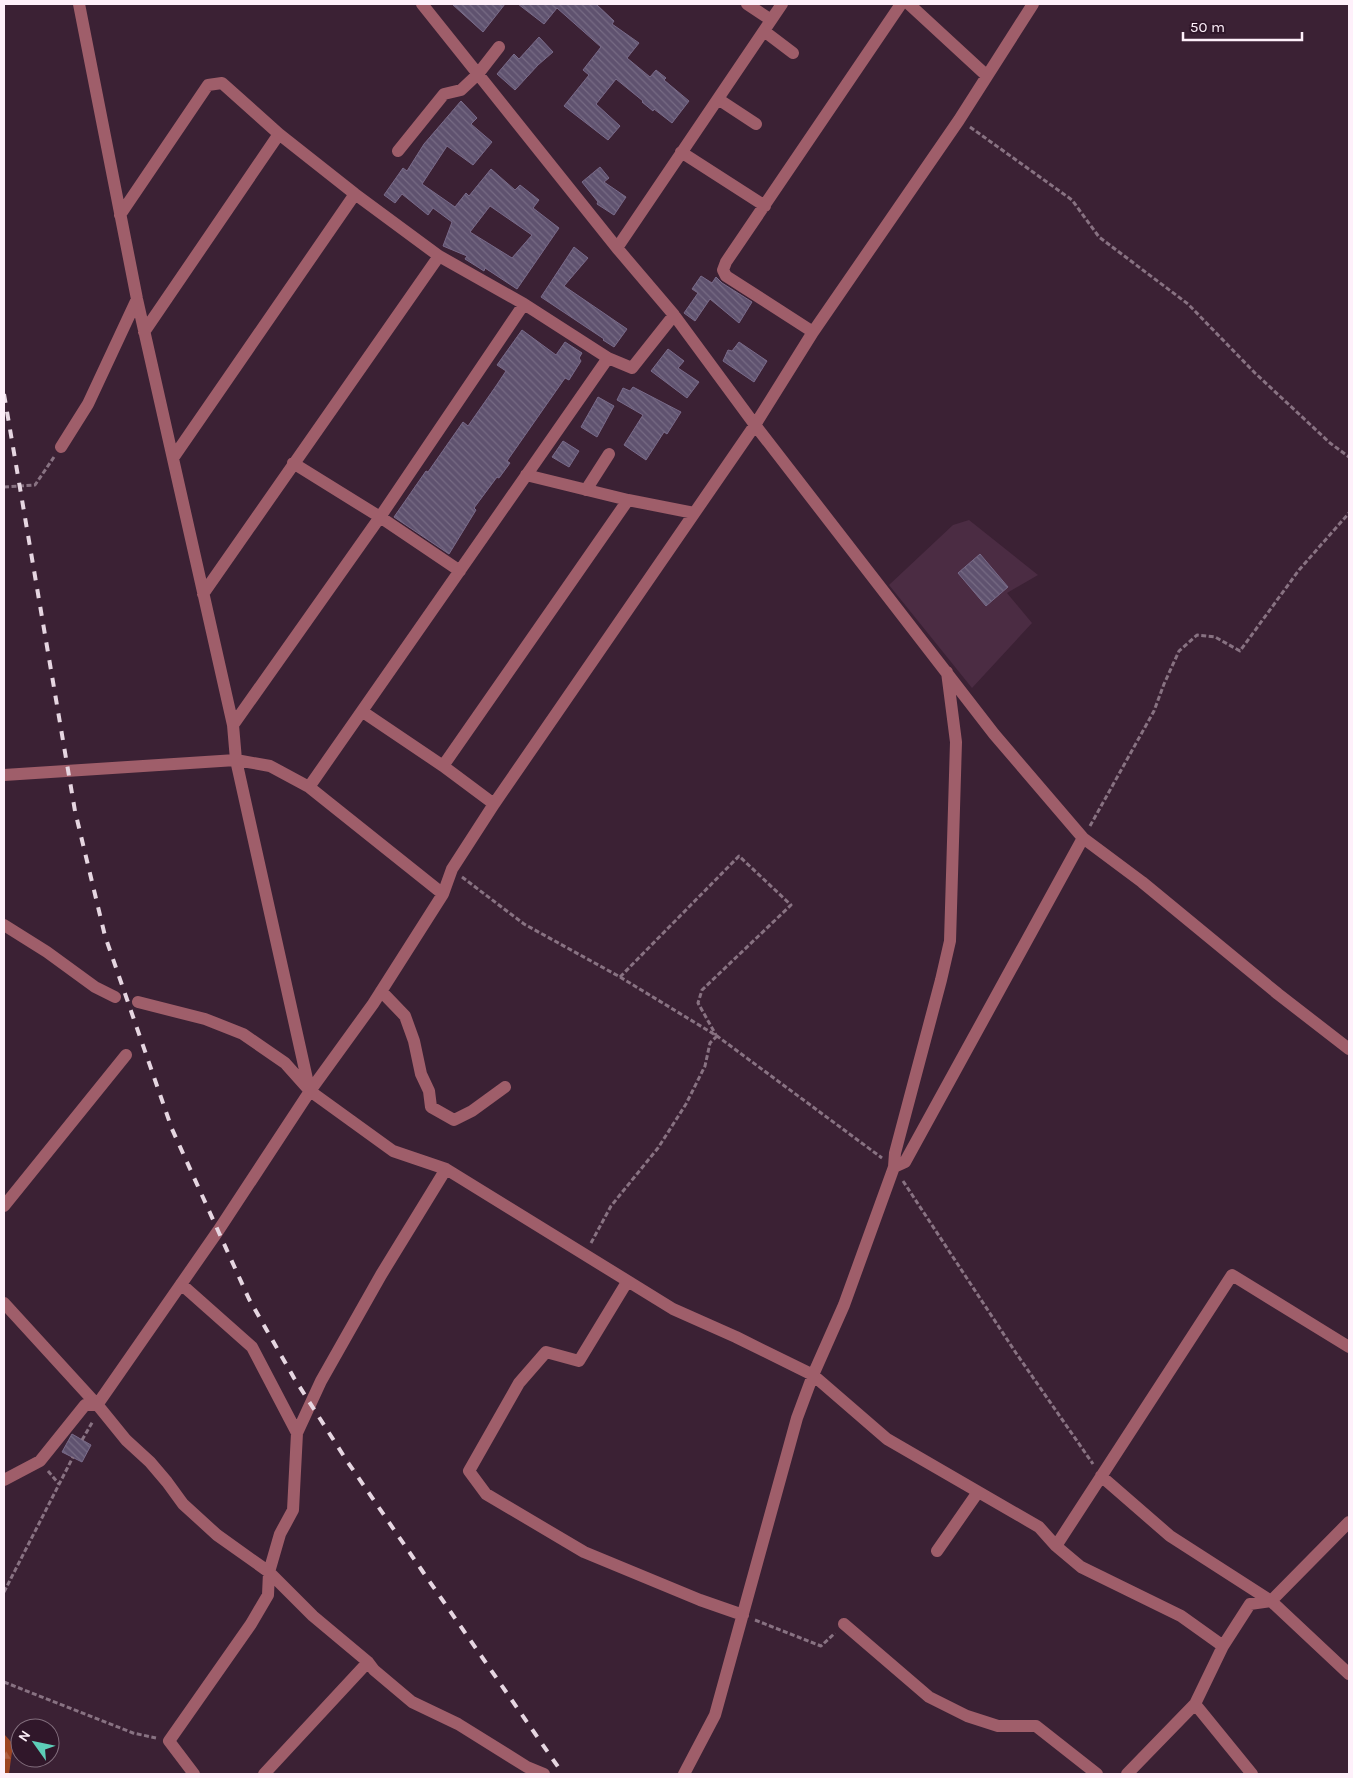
<svg xmlns="http://www.w3.org/2000/svg" width="1353" height="1778" font-family="Karla,sans-serif">
	<defs>
		<pattern id="forest-firs" width="22" height="20" patternUnits="userSpaceOnUse" patternTransform="scale(1.25)"><rect width="22" height="20" fill="#9d4321"/><path d="M5 1l3.5 6h-7zM16 11l3.5 6h-7z" fill="#ac5e42"/></pattern>
		<pattern id="building-back-hatch" width="6" height="6" patternUnits="userSpaceOnUse" patternTransform="scale(1.25)"><rect width="6" height="6" fill="#5f526f"/><path d="M-1 5l2 2M0 0l6 6M5-1l2 2" fill="none" stroke="#776b84"/></pattern>
	</defs>
	<rect width="100%" height="100%" fill="#3b2134"/>
	<path fill="#4b2c43" d="M969,520l69,55 -31,18 25,30 -60,65 -83,-103 64,-60z"/>
	<path fill="url(#forest-firs)" d="M4,1734l9,10 -4,30h-5z"/>
	<path fill="url(#building-back-hatch)" stroke="#796b8a" fill-rule="evenodd" d="M452,4h53l-22,28z
		M518,4h78l18,17 -2,3 27,19 -12,15 23,19 6,-7 10,8 -2,2 25,21 -17,22 -18,-14 -1,2 -11,-9 1,-1 -27,-22 -20,25 24,22 -12,14 -44,-34 25,-31 -6,-5 18,-23 -44,-39 -13,16z
		M539,37l14,15 -15,13 -23,25 -18,-16 17,-20 5,5z
		M461,101l16,17 -6,6 21,18 -19,23 -26,-19 -25,38 33,23 11,-14 3,3 22,-27 24,21 5,-5 19,15 -6,8 26,20 -42,61 -32,-21 -1,3 -19,-12 2,-3 -24,-10 9,-24 -19,-14 -5,7 -26,-21 -7,9 -11,-8 19,-27 4,3 17,-27zM490,206l42,29 -20,23 -42,-26z
		M600,167l9,11 -5,4 22,15 -12,18 -17,-11 1,-2 -16,-20z
		M574,247l14,11 -24,28 63,43 -13,18 -11,-7 1,-1 -63,-42z
		M701,276l11,7 4,-6 6,6 30,19 -13,21 -29,-24 -15,22 -11,-8 14,-20 -6,-4z
		M522,330l34,25 9,-13 17,11 -3,5 2,3 -12,19 -4,-2 -58,83 3,2 -11,15 -2,-1 -23,31 2,2 -27,44 -55,-37 32,-46 2,1 35,-50 5,4 28,-40 10,-15 -9,-6z
		M739,342l28,19 -13,21 -31,-21 5,-11 4,1z
		M668,349l16,12 -6,7 21,14 -12,16 -36,-27z
		M633,387l48,25 -14,22 -3,-2 -18,28 -22,-15 19,-30 -26,-15 6,-12 7,3z
		M598,397l16,9 -17,31 -16,-10z
		M563,441l16,10 -10,16 -17,-10z
		M980,554l28,33 -22,19 -28,-33z
		M72,1434l19,11 -9,17 -20,-10z"/>
	<g fill="none" stroke-linecap="round" stroke-linejoin="round">
		<path stroke="#887282" stroke-width="3" stroke-dasharray="5 2.5" stroke-linecap="butt" d="M970,127l102,73 27,37 89,67 67,69 75,70 19,14
			M4,487l31,-2 19,-28
			M1090,826l64,-115 10,-27 15,-33 18,-16 18,2 25,14 59,-81 50,-57
			M462,877l62,47 96,53 97,59 165,122
			M620,977l119,-121 52,49 -89,85 -4,13 18,32
			M903,1181l113,172 77,111
			M591,1243l20,-37 47,-58 28,-44 19,-38 5,-23 7,-7
			M82,1440l11,-19
			M48,1471l11,13
			M4,1592l69,-135
			M755,1620l66,26 14,-13
			M4,1682l129,51 23,5"/>
		<path stroke="#9f5e6a" stroke-width="12" d="M79,4l58,295 96,426 3,35 73,328
			M422,4l195,244 57,67 81,110 239,309 89,104 59,44 136,112 71,55
			M747,4l24,16
			M909,4l78,72
			M764,31l29,22
			M718,99l38,25
			M398,151l46,-57 17,-4 17,-16 21,-27
			M681,152l84,54
			M120,215l88,-130 14,-2 57,51 76,60 84,62 85,48 84,54 24,10 42,-53
			M617,248l165,-244
			M144,332l135,-198
			M813,332l-87,-56 -3,-6 3,-8 175,-258
			M61,447l27,-43 49,-105
			M173,458l182,-264
			M293,463l87,54 80,54
			M526,475l102,25 66,13
			M586,490l23,-36
			M203,594l236,-338
			M363,712l80,54 51,38
			M233,725l147,-208 144,-213
			M443,766l185,-266
			M4,775l232,-15 34,6 39,21 134,107
			M309,787l299,-429
			M4,925l43,27 48,35 20,10
			M381,991l24,25 9,25 7,33 8,17 2,16 23,13 18,-9 33,-24
			M138,1002l67,17 38,15 42,29 25,28 83,60 53,18 227,140 63,28 77,38 74,64 152,88 17,19 25,21 100,49 42,30
			M894,1167l11,-5 178,-324
			M4,1206l122,-151
			M627,1282l-48,79 -33,-9 -27,31 -50,88 17,23 98,58 116,48 43,15
			M181,1284l71,63 45,86 -4,77 -13,24 -11,38 -1,23 -17,29 -82,117 25,33
			M4,1303l96,105 26,32 24,22 17,20 16,22 34,31 52,37 44,44 55,46 6,8 38,32 46,22 69,43 17,7
			M97,1405l121,-174 92,-140 63,-87 70,-110 9,-25 42,-65 261,-379 58,-93 146,-212 74,-116
			M297,1433l24,-52 60,-106 65,-106
			M1101,1476l69,60 101,65 78,73
			M4,1480l36,-19 45,-56h12
			M1056,1546l176,-271 117,72
			M937,1551l41,-59
			M844,1624l85,73 38,19 31,10h38l61,48
			M1195,1704l57,70
			M264,1774l104,-112
			M684,1774l31,-59 82,-297 16,-43 31,-70 50,-138 1,-14 46,-173 9,-39 6,-199 -9,-70
			M1127,1774l68,-70 28,-58 27,-42 21,-3 78,-79"/>
		<path stroke="#e6d6e1" stroke-width="4" stroke-dasharray="9 9" stroke-linecap="butt" d="M4,394l71,417 30,125 67,193 77,170 45,79 53,83 76,111 140,202"/>
	</g>
	<rect width="1353" height="1778" fill="none" stroke="#fef0fa" stroke-width="10"/>
	<g transform="translate(35 1743) rotate(303)"><circle r="24" fill="#30172a" stroke="#826e7d"/>
	<path d="M0-4L9 19L0 12L-9 19Z" fill="#5dceb8"/>
	<text y="-8" font-size="14" font-weight="bold" text-anchor="middle" fill="#fef0fa">N</text>
	</g>
	<path d="M1183 32v8h119v-8" fill="none" stroke="#fef0fa" stroke-width="2.5"/>
	<text x="1190" y="32" font-size="15" fill="#fef0fa" stroke="#30172a" stroke-width="4" paint-order="stroke">50 m</text>
</svg>
